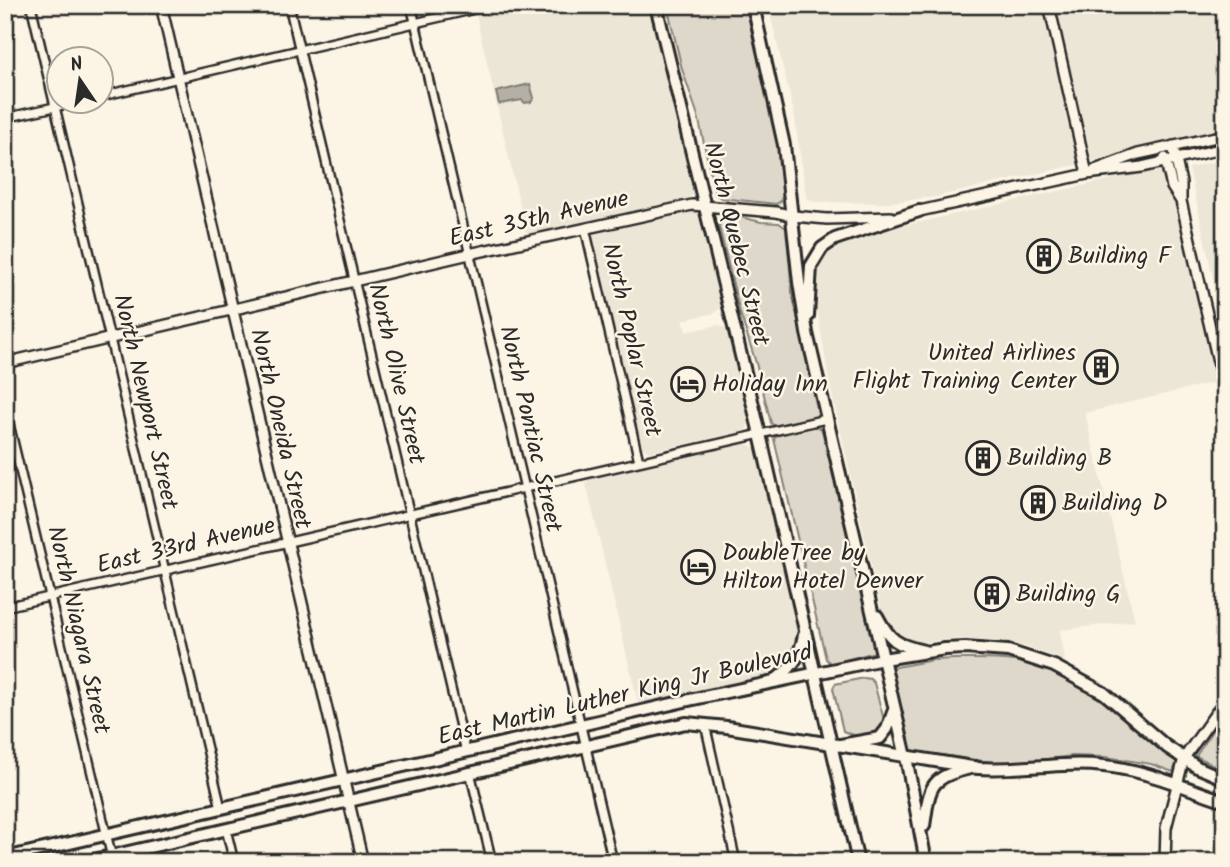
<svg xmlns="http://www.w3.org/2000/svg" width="1230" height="867" font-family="Kalam,sans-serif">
	<rect width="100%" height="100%" fill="#fcf5e5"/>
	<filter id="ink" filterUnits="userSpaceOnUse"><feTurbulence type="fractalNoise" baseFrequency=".0143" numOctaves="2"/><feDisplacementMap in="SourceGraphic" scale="14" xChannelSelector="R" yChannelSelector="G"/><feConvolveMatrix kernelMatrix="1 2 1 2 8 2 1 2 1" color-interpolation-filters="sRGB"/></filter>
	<g filter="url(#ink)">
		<path fill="#ece6d7" d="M519,5h131l43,184v5l-5,4 -161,38 -51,-221z
			M768,5h457v126l-290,66 -51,6 -69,-1 -8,-3 -1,-3 -12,-83z
			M1225,159v173l-36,-164z
			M1157,169h5l4,4 11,39 39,170 -131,31 50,208 -75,9 5,31 -34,-13 -31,-6 -40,-3 -47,4 -22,-8 -8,-18 -54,-236 -16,-98 -1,-13 7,-15 20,-15z
			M687,210l11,3 23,94 -6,6 -32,7 3,12 32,-7 8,3 23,96 -4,7 -96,21 -7,-5 -50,-209 4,-6z
			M745,443l10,5 43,188v13l-19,25 -138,31 -4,-6 -51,-216 3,-4z"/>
		<path fill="#ded8ca" stroke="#84827a" stroke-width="2" d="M667,5h79l32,140 6,47 -4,10 -4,2 -55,-6 -6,-4 -17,-78 -16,-47z
			M728,214l33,8 18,1 7,5 6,64 26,121 -3,5 -40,8 -4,-3 -15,-60 -16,-50 -21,-86 1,-9z
			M817,426l5,4 53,222 -44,12 -5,-5 -52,-220 5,-5z
			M955,659c19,0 40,-1 59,2 64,7 114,64 163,100l-4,11 -22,-8 -45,-7 -34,-1 -67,8 -94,-13 -20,-83 42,-8z
			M864,678l6,1 4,4 10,37c-5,20 -26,18 -41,11l-10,-43 2,-4z
			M1225,710v61l-29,-15z"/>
		<path fill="#b4b0a5" stroke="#7d7b74" stroke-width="2" d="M530,84l4,14 -3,4 -6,1 -3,-3 -23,4 -3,-12z"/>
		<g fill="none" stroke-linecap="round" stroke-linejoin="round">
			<g stroke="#2b2b2b" stroke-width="12">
				<path id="minor" d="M31,5l190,803
					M289,5l177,747
					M411,5l202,857
					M102,96l390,-91
					M5,118l72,-16
					M585,228l54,233
					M5,407l108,455
					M5,607l821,-188
					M705,724l31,138
					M470,772l22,90
					M226,829l8,33"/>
			</g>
			<g stroke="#2b2b2b" stroke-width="14">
				<path id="tertiary" d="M161,5l202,857
					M1049,5l38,169
					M1173,146l8,37v18l44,191
					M1165,158l7,29 9,14
					M1095,170l43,-16 87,-19
					M915,212l172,-38 55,-7 83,-19
					M5,363l464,-109 223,-49 84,7 17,4 34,3 64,-2
					M1165,862l1,-34 18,-70 41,-58"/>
			</g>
			<g stroke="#2b2b2b" stroke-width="16">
				<path id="secondary" d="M5,858l684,-158 194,-41 62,-10 20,-1 43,3 46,15 50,27 63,54 30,20 28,12
					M85,862l601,-139 41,4 251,41c42,3 84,-7 126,-2 42,4 81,22 121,35"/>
			</g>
			<g stroke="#2b2b2b" stroke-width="16">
				<path id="primary" d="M656,5l104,429 98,428
					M753,5l31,140 15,137 8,51 99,424 20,105
					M808,316l3,-50 11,-18 13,-9 84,-28
					M877,616c13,25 20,29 47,35
					M772,682c19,-12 28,-25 32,-47
					M835,746l45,-8 7,-9 7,-19
					M924,826c6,-43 6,-49 51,-59"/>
			</g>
			<use href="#minor" stroke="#fcf5e5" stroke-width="7"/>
			<use href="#tertiary" stroke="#fcf5e5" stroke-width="9"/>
			<use href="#secondary" stroke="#fcf5e5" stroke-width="10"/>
			<use href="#primary" stroke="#fcf5e5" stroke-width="10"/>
		</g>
	</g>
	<defs>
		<g id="building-ring" transform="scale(1.75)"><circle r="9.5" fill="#fcf5e5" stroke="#2b2b2b" stroke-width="1.5"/><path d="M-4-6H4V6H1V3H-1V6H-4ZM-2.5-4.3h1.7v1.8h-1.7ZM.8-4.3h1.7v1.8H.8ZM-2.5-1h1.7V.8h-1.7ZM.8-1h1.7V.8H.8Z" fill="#2b2b2b"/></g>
		<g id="hotel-ring" transform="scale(1.75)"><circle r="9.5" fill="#fcf5e5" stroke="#2b2b2b" stroke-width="1.5"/><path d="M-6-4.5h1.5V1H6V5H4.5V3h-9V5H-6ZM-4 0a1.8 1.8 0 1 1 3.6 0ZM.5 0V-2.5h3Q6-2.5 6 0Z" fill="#2b2b2b"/></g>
	</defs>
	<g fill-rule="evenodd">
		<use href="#building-ring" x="1044" y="256"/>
		<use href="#building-ring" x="1101" y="367"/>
		<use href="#hotel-ring" x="688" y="384"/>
		<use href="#building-ring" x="983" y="458"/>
		<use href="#building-ring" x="1038" y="503"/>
		<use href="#hotel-ring" x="698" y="567"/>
		<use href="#building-ring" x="992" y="594"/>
	</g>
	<g text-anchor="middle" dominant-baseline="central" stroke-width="5" stroke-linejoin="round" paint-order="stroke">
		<g font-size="24" fill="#2b2b2b" stroke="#fcf5e5">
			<text transform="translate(539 219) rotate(-13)">East 35th Avenue</text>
			<text transform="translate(736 244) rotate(76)">North Quebec Street</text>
			<text transform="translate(631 340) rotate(77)">North Poplar Street</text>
			<text transform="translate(396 374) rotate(77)">North Olive Street</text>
			<text transform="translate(145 402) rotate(77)">North Newport Street</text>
			<text transform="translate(280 429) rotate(77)">North Oneida Street</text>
			<text transform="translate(530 429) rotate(77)">North Pontiac Street</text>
			<text transform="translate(186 546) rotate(-13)">East 33rd Avenue</text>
			<text transform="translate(78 630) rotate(77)">North Niagara Street</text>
			<text transform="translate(625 695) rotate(-13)">East Martin Luther King Jr Boulevard</text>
		</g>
		<g font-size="24" fill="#2b2b2b" stroke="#fcf5e5" text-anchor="start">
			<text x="1068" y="256">Building F</text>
			<text x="1076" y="353" text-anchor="end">United Airlines<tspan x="1076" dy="28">Flight Training Center</tspan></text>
			<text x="712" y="384">Holiday Inn</text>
			<text x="1007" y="458">Building B</text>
			<text x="1062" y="503">Building D</text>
			<text x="722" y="553">DoubleTree by<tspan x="722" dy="28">Hilton Hotel Denver</tspan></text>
			<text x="1016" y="594">Building G</text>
		</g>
	</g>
	<rect width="1230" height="867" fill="none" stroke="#fcf5e5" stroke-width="28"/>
	<rect x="14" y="14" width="1202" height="839" fill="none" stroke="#2b2b2b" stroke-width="2.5" filter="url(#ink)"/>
	<g transform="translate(80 80) rotate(347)"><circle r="33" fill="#fcf5e5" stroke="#a8a49b" stroke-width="2"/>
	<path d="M0-5L12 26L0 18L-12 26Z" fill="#2b2b2b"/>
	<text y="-10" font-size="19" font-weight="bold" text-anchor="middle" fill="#2b2b2b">N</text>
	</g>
</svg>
